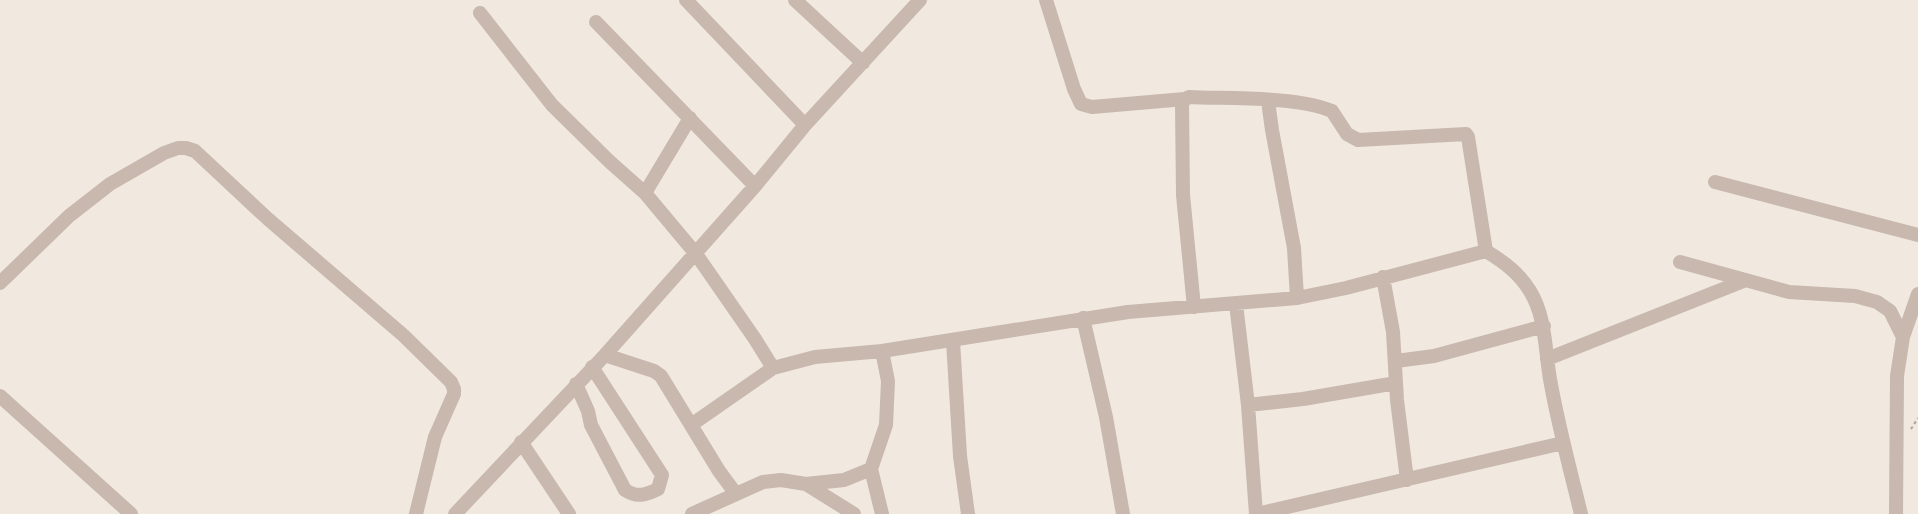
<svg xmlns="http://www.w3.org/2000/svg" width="1918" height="514" font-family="Helvetica,sans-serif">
	<rect width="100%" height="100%" fill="#f1e8e0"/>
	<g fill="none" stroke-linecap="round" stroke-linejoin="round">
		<path stroke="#b4a297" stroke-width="2" stroke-dasharray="3 3" stroke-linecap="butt" d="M1911,429l7,-11"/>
		<path stroke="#c8b8ad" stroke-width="14" d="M686,0l119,125
			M795,0l68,63
			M1046,0l28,89 7,15 11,3 93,-8 4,-2c39,2 107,-1 143,14l15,23 11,6 108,-6 2,3 18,114
			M480,13l72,92 58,57 35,31 51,61 59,85 18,29 42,-11 67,-6 246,-39 169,-14 49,-10 140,-37c18,11 33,22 44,40 16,26 15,59 20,88 8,46 20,90 31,135
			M596,22l159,164
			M1185,99l-3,5 1,91 11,112
			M1268,101l4,29 22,118 3,50
			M1715,182l203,53
			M645,193l45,-75
			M1680,262l109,30 66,4 22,6 13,9 13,26
			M1383,277l10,55 4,68 10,80
			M0,283l69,-67 41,-32 54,-31 14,-5h8l9,3 73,68 135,116 48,47 3,7v5l-19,43 -19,77
			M1236,304l12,101 8,109
			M1083,318l23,99 17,97
			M953,341l7,115 8,58
			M605,355l49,16 7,5 58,95 17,23
			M1547,359l199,-79
			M1396,361l38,-5 110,-30
			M576,384l12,27 3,14 34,65c12,8 21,5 33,-1l4,-14 -70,-108
			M0,396l131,118
			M1248,405l55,-6 93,-16
			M691,425l82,-57
			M521,442l48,72
			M871,469l11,45
			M806,484l48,30
			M455,514l150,-159 150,-169 50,-61 115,-125
			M692,514l71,-32 18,-2 25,4 38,-4 27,-11 15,-44 2,-44 -6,-30
			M1257,514l306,-71
			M1896,514l1,-138 6,-39 15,-43"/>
	</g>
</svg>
